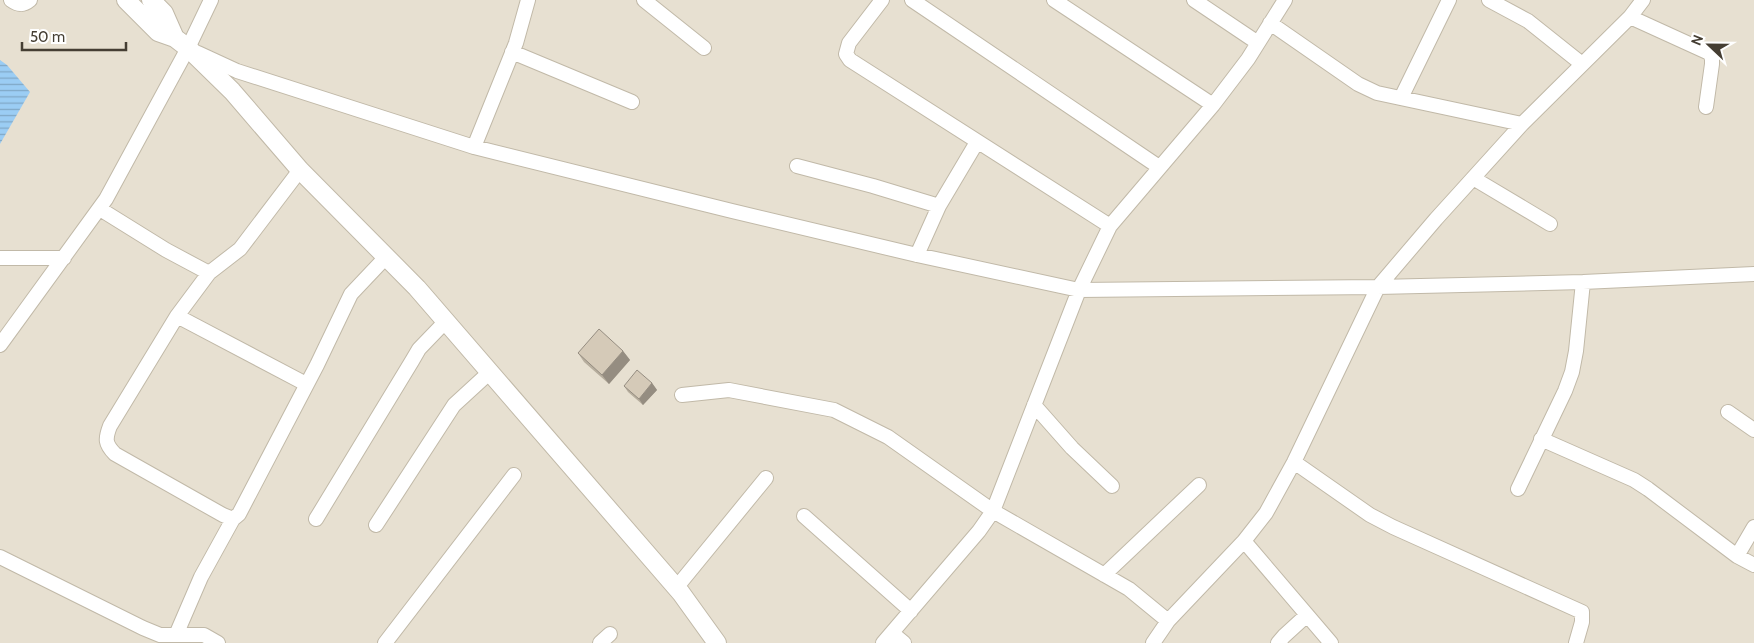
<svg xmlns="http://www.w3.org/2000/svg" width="1754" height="643" font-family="Cabin,sans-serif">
	<defs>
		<pattern id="water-rules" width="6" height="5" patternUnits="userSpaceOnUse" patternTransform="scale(1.25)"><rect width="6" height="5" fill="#9bcdf4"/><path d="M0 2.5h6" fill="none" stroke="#80a8c6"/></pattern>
	</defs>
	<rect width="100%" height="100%" fill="#f3eee3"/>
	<path fill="#e7e0d1" d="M0,0h1754v643h-1754z"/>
	<path fill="url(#water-rules)" d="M0,60l7,5 23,27 -30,52z"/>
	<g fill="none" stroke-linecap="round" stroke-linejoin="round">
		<g stroke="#c1b9a8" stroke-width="16">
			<path id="minor" d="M11,0c7,5 12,6 19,0
				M644,0l60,48
				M882,0l-33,43 -3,11 4,6 260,166
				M912,0l247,167
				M1054,0l159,105
				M1194,0l64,43
				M1489,0l39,21 54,43
				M1630,17l79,36 3,4v7l-6,43
				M1270,23l88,61 19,9 145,31
				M512,52l120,50
				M198,53l39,18 237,76 258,64 185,44 162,35 299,-3 205,-5 171,-8
				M1401,98l48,-98
				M474,147l42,-104 12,-43
				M797,166l76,20 66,20
				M300,170l-60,79 -31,24 -32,43 -67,110c-5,13 -5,18 5,28l108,61 10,4 6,-5 78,-149 34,-71 35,-37
				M1473,178l77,46
				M100,209l66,41 43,23
				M917,255l22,-49 38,-64
				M0,258h64
				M177,316l129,68
				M0,345l106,-146 82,-151 23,-48
				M682,395l47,-5 105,20 54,27 105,74 136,78 39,32
				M1034,405l38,43 40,38
				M1728,412l26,18
				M1541,439l93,41 14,9 89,67 17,9
				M1294,462l76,53 23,12 189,85v10l-6,21
				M1518,489l47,-98 7,-19 4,-21 7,-69
				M804,516l107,95
				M316,519l96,-158 7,-12 27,-28
				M376,525l78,-120 36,-33
				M1244,541l87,102
				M1737,556l17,-29
				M0,557l143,71 17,7h44l14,8
				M1104,575l95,-90
				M676,588l90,-110
				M892,633l12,10
				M176,635l25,-58 32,-58
				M385,643l129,-168
				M600,643l10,-9
				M883,643l96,-112 14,-20 86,-221 31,-64 103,-121 35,-46 37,-59
				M1153,643l15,-22 76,-80 22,-28 28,-51 84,-175 58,-68 86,-95 108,-107 13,-17
				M1278,643l6,-7 23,-21"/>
		</g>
		<g stroke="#c1b9a8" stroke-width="20">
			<path id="tertiary" d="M126,0l32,32 17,6 13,10 44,43 68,79 117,118 264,305 36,50
				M151,0l13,13 11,25"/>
		</g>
		<use href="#minor" stroke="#fff" stroke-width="14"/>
		<use href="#tertiary" stroke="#fff" stroke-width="18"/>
	</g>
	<path fill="#b7ae9e" d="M623,351l7,9 -21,24 -25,-22 -6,-9z
		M652,383l5,7 -14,15 -15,-13 -4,-6z"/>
	<path fill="#958d81" d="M623,351l7,9 -21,24 -7,-9z
		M652,383l5,7 -14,15 -4,-6z"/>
	<path fill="#d5cab8" stroke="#958d81" d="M599,329l24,22 -21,24 -24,-22z
		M637,370l15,13 -13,16 -15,-13z"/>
	<g transform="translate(1709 45) rotate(292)" stroke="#ffffff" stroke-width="4" paint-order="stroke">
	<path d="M0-4L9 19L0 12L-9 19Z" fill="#453e33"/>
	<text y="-8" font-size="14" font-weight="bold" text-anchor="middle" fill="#453e33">N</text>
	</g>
	<path d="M22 42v8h104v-8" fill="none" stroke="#453e33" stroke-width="2.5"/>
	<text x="30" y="42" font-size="15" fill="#453e33" stroke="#ffffff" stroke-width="4" paint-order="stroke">50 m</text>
</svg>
